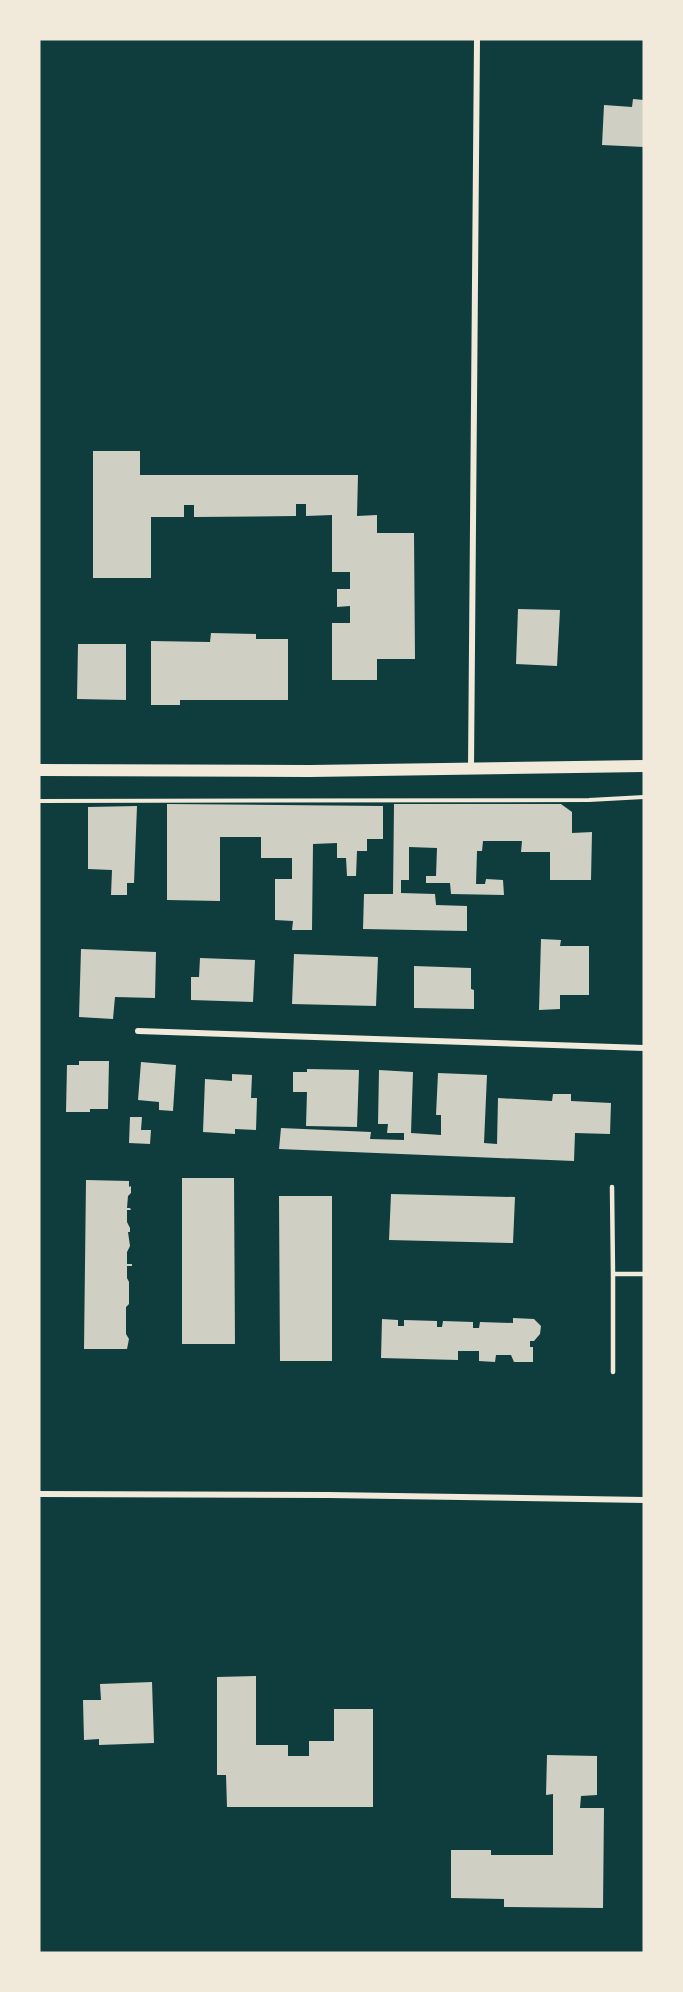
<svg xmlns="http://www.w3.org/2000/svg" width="683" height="1992" font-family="Merriweather,serif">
	<rect width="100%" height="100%" fill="#0f3d3e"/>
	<path fill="#cfcfc3" d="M633,99l11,1v47l-42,-2 2,-40 28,2z
		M93,451h47v24h218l-1,41 20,-1v18h37l1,126h-38v21h-45v-57h18v-17l-13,1v-18h13v-17h-18v-57l-26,1v-12h-10v12l-102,1v-12h-10v12h-33v61h-58z
		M518,609l42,1 -3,56 -41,-2z
		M211,633l45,1v5h32v61h-108v5h-29v-64l59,1z
		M78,644h48v56l-49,-1z
		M167,804l216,2v33h-16v12h-10l-1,25h-9l-1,-18h-9v-15l-24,1 -1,86h-20l1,-9 -18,-1v-41h17v-21h-31v-21h-41v64l-53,-1z
		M394,804h167l11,8v21l20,-1 -1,48h-41v-28h-29l1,-11h-39l-1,10h-5l-1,33h9l1,-5 17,1 1,15 -53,-1 -1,-11h-24v-7h10l1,-28 -28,-1v33h-8v13l34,1 1,11 31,1v25l-104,-2 1,-35h29z
		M137,806l-3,77h-7v12h-16l1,-25 -24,-1v-62z
		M541,939l20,1 -1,6h29v49h-29v14l-21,1z
		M81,949l75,3 -1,46 -40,-1 -2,22 -34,-2z
		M294,954l84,3 -2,49 -84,-2z
		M200,958l55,2 -2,42 -62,-2v-23h8z
		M414,966l57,2v21l3,1v19l-60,-1z
		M79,1061h30l-1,48h-18v3h-24l1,-47h12z
		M141,1062l35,3 -3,46 -14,-1v-8l-21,-2z
		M307,1069l52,1 -2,57 -51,-1 1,-34h-14v-20h14z
		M379,1070l34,2 -2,61 30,2v-20h-5l2,-42 49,2 -3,68 13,1 1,-46 54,3 1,-7h18v7l40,2 -1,31 -35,-1 -1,28 -295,-12 2,-21 90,4 -1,7 34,1v-7h-17l1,-9h-10z
		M232,1074l20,1 -1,23h6l-1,32 -21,-1v5l-32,-2 2,-53 27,2z
		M130,1117h12l-1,13h10l-1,14 -21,-1z
		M182,1178h52l1,166h-53z
		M86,1180l43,1v6l2,-1v7l-3,3 -1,12h3l1,2h-4v12l3,6v4h-2l2,14 -3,6v12h5v2h-5v12l2,4v22l-3,3v27l3,5 -2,10h-43z
		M391,1194l124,3 -2,46 -124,-3z
		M279,1196h53v165h-52z
		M513,1318l21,1 7,7 -1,8 -6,7h-4v6h3v15h-19l-3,-7h-15l-1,7 -16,-1v-10h-21v9l-77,-2 1,-39 16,1v6h6v-6l33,1v6h5l1,-6 30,1v6h6l1,-6 33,1z
		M256,1676v69h32v11h21v-15h25v-32h39v98h-146l-1,-32h-9v-98z
		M152,1682l2,61 -55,2v-6l-15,1 -1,-40h18l-1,-16z
		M547,1755l50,1v39l-16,1 -1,12h24l-1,100 -99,-1v-8l-53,-1v-48h40v5h62v-61l-7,1z"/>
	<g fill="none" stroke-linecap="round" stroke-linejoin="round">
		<path stroke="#f1e9da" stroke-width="4" d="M39,801l550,-1 55,-3"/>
		<path stroke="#f1e9da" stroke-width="4.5" d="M612,1187l1,87
			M613,1372v-98h31"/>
		<path stroke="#f1e9da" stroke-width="6" d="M471,768l6,-729
			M138,1031l506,17
			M39,1494l290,1 315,5"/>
		<path stroke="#f1e9da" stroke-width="12" d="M39,770l271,1 334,-5"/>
	</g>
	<rect width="683" height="1992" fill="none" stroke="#f1e9da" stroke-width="81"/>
</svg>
